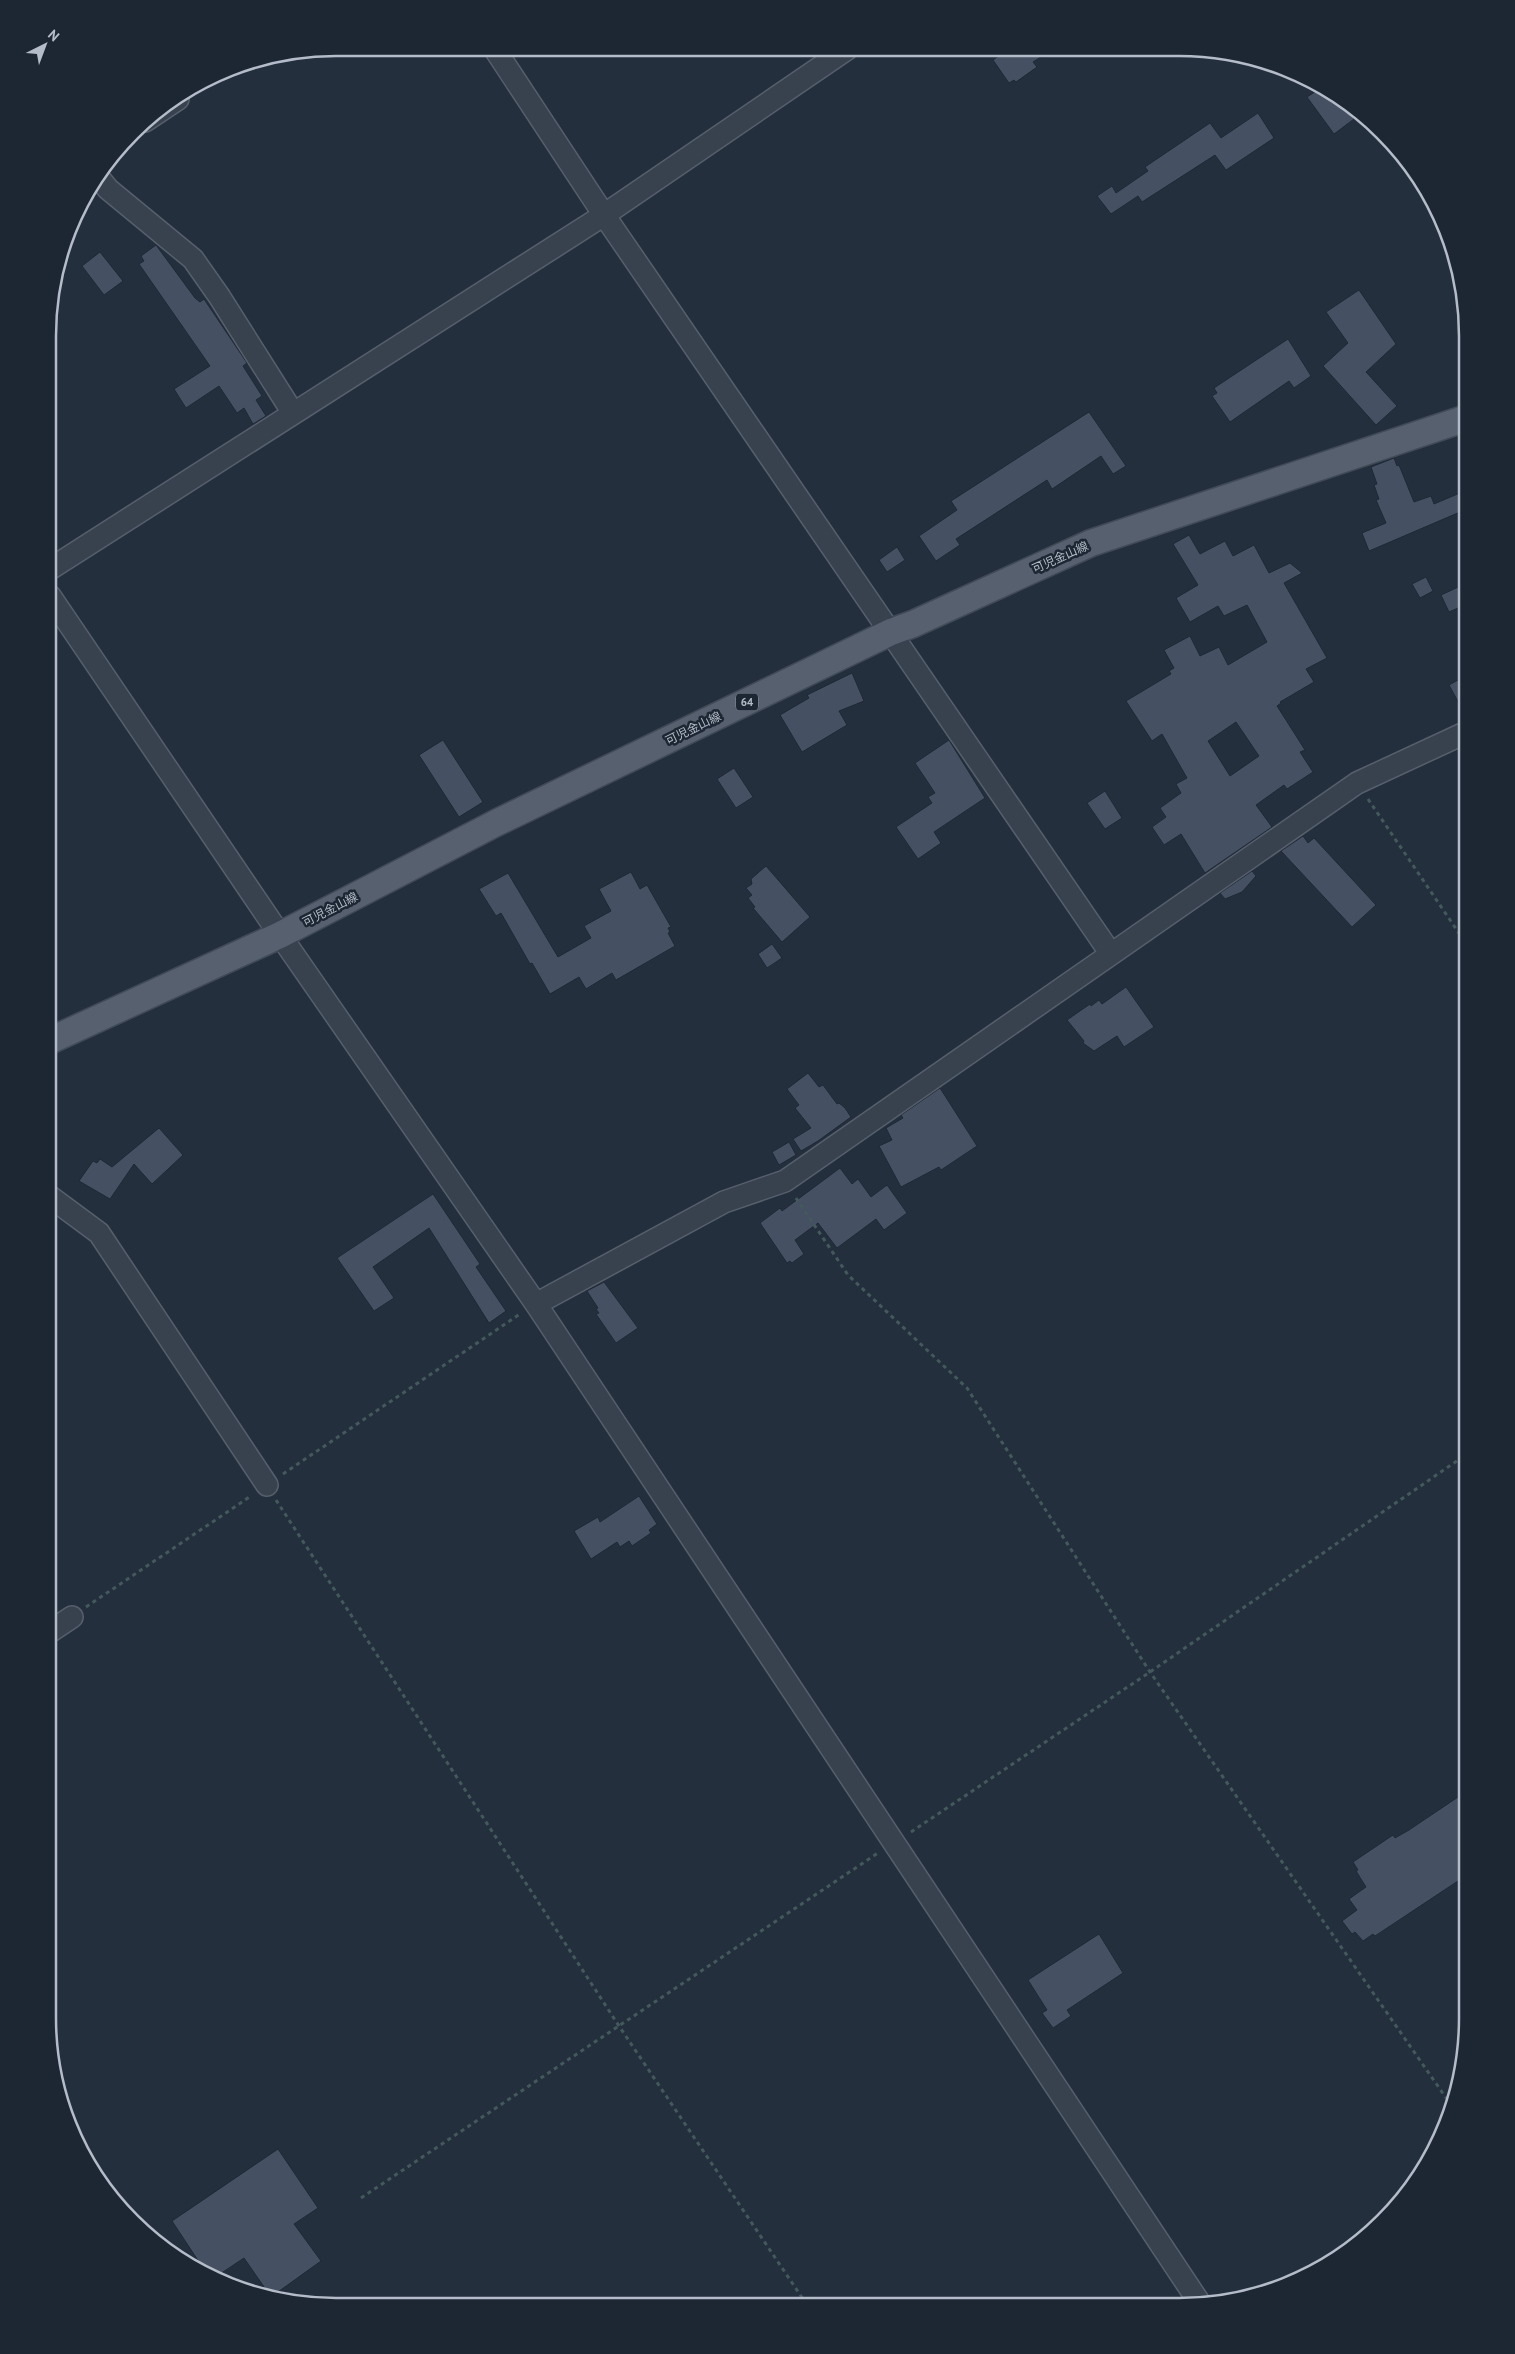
<svg xmlns="http://www.w3.org/2000/svg" width="1515" height="2354" font-family="'PT Sans','Noto Sans JP',sans-serif">
	<rect width="100%" height="100%" fill="#242f3e"/>
	<path fill="#455162" stroke="#1f2835" fill-rule="evenodd" d="M1008,49h16l28,1 -19,12 4,5 -21,15 -2,-2 -5,3 -16,-23z
		M1321,88l32,18 -6,4 7,9 -20,15 -27,-37z
		M1258,113l16,25 -48,32 -11,-15 -73,47 -4,-6 -27,18 -14,-18 15,-10 4,7 32,-22 -3,-4 65,-44 11,15z
		M156,245l39,53 5,4 4,-3 43,64 -4,3 19,30 -6,4 10,16 -13,8 -9,-16 -7,5 -18,-27 -33,22 -12,-19 36,-23 -71,-102 5,-3 -3,-5z
		M100,252l23,29 -19,14 -22,-29z
		M1359,290l37,54 -30,28 31,34 -21,19 -53,-59 25,-23 -22,-31z
		M1288,339l23,37 -17,12 -5,-7 -59,41 -18,-26 5,-3 -3,-5z
		M1089,412l37,54 -13,8 -12,-18 -49,33 -5,-9 -91,59 4,6 -24,16 -17,-25 38,-26 -6,-9z
		M1394,458l3,8 2,-1 15,37 17,-6 3,8 33,-14v19l-98,42 -7,-18 24,-10 -10,-23 3,-1 -5,-14 3,-1 -6,-17z
		M1189,535l11,19 25,-13 8,15 21,-11 15,28 21,-10 12,10 -18,10 43,75 -21,11 8,13 -34,20 1,1 -4,3 28,44 -5,2 13,20 -26,17 -3,-4 -28,20 16,22 -67,46 -24,-39 -17,11 -12,-18 14,-10 -6,-9 21,-15 -5,-9 11,-6 -25,-44 -10,7 -26,-40 45,-27 -2,-3 5,-3 -10,-18 26,-14 10,20 19,-9 9,18 39,-23 -20,-37 -23,11 -6,-10 -28,16 -14,-24 22,-13 -25,-41zM1236,722l23,34 -29,20 -22,-35z
		M897,547l8,13 -18,12 -8,-12z
		M1426,577l7,14 -13,7 -8,-14z
		M1467,583v21l-18,8 -8,-17z
		M852,673l12,28 -25,10 8,14 -45,27 -22,-37 29,-17 -2,-3z
		M1467,675v43l-18,-33z
		M443,740l40,62 -24,15 -40,-62z
		M949,740l36,58 -51,34 7,11 -23,16 -22,-32 36,-24 -4,-6 7,-4 -20,-30z
		M734,768l19,29 -17,11 -19,-29z
		M1105,791l17,27 -17,11 -18,-26z
		M1303,836l5,7 6,-5 62,67 -24,22 -71,-76z
		M766,866l44,51 -28,25 -29,-34 2,-1 -7,-9 4,-3 -6,-7 6,-4 -1,-5z
		M1252,871l4,5 -14,16 -17,7 -5,-6z
		M631,872l9,17 7,-4 24,42 -3,1 2,4 -2,1 7,13 -59,34 -4,-7 -26,16 -7,-12 -29,17 -18,-31 -2,1 -29,-51 -5,3 -17,-27 29,-16 50,84 33,-19 -7,-12 27,-15 -12,-22z
		M772,944l10,14 -15,10 -9,-14z
		M1126,987l28,40 -30,20 -7,-11 -23,15 -11,-8 1,-2 -17,-21 23,-16 1,2 8,-6 3,4z
		M808,1073l11,14 4,-2 14,19 2,-1 6,5 6,9 -33,24 -17,10 -8,-12 18,-11 -16,-20 4,-3 -12,-16z
		M940,1088l37,58 -36,24 -2,-3 -38,20 -22,-41 13,-6 -6,-12 17,-10 -2,-3z
		M159,1128l24,27 -31,29 -18,-20 -24,35 -31,-18 14,-20 4,2 3,-4 12,8z
		M789,1142l7,13 -17,10 -7,-13z
		M840,1168l12,16 6,-5 13,18 16,-12 20,28 -23,17 -8,-11 -39,29 -19,-25 -23,17 9,14 -12,9 -2,-2 -3,2 -27,-40 20,-15 2,3z
		M433,1194l47,70 -4,3 30,44 -17,12 -60,-95 -56,39 21,31 -20,13 -37,-53z
		M604,1282l34,46 -22,15 -20,-29 3,-1 -3,-4 2,-1 -11,-17z
		M639,1496l18,28 -8,6 2,3 -19,13 -3,-5 -9,6 -3,-5 -26,17 -17,-28 24,-14 2,5z
		M1467,1791v84l-92,61 -2,-2 -10,7 -8,-9 -3,2 -10,-13 15,-11 -8,-11 17,-12 -10,-16 2,-1 -5,-8 40,-27 2,3 14,-8z
		M1099,1934l24,39 -56,37 4,6 -18,12 -11,-15 5,-3 -19,-30z
		M278,2149l40,59 -24,16 27,37 -50,36 -27,-39 -30,20 -7,-4 -35,-53z"/>
	<g fill="none" stroke-linecap="round" stroke-linejoin="round">
		<g stroke="#565f6c" stroke-width="24">
			<path id="minor" d="M494,48l110,167 507,739
				M145,121l33,-22
				M100,179l8,10 85,70 26,37 74,117
				M50,569l554,-354 243,-166
				M50,596l230,339 256,369 663,998
				M49,1196l50,37 168,252
				M536,1304l188,-102 61,-21 572,-398 110,-51
				M48,1633l24,-16"/>
		</g>
		<g stroke="#414a57" stroke-width="29">
			<path id="major" d="M49,1041l231,-106 216,-112 395,-191 22,-8 178,-81 376,-125"/>
		</g>
		<path stroke="#44595c" stroke-width="3" stroke-dasharray="4 4" stroke-linecap="butt" d="M1368,799l99,146
			M796,1198l52,77 119,113 183,284 301,433
			M283,1474l237,-160
			M276,1500l343,526 188,279
			M86,1607l165,-111
			M911,1832l239,-160 317,-218
			M361,2198l517,-345"/>
		<use href="#minor" stroke="#38414e" stroke-width="21"/>
		<use href="#major" stroke="#56606e" stroke-width="26"/>
	</g>
	<g text-anchor="middle" dominant-baseline="central" stroke-width="5" stroke-linejoin="round" paint-order="stroke">
		<rect fill="#1d2633" stroke="#878f9c" stroke-width="1" x="736" y="693.5" width="22" height="17" rx="4"/>
		<g font-size="11" font-weight="bold" fill="#b4bcc9">
			<text x="747" y="702">64</text>
		</g>
		<g font-size="12" fill="#b4bcc9" stroke="#1d2633">
			<text transform="translate(1060 557) rotate(-24)">可児金山線</text>
			<text transform="translate(693 728) rotate(-26)">可児金山線</text>
			<text transform="translate(330 909) rotate(-27)">可児金山線</text>
		</g>
	</g>
	<path d="M0 0H1515V2354H0ZM336 56H1179A280 280 0 0 1 1459 336V2018A280 280 0 0 1 1179 2298H336A280 280 0 0 1 56 2018V336A280 280 0 0 1 336 56Z" fill="#1d2633" fill-rule="evenodd"/>
	<path fill="none" stroke="#b4bcc9" stroke-width="2.5" d="M336 56H1179A280 280 0 0 1 1459 336V2018A280 280 0 0 1 1179 2298H336A280 280 0 0 1 56 2018V336A280 280 0 0 1 336 56Z"/>
	<g transform="translate(45 45) rotate(42)" stroke="#1d2633" stroke-width="4" paint-order="stroke">
	<path d="M0-4L9 19L0 12L-9 19Z" fill="#b4bcc9"/>
	<text y="-8" font-size="14" font-weight="bold" text-anchor="middle" fill="#b4bcc9">N</text>
	</g>
</svg>
